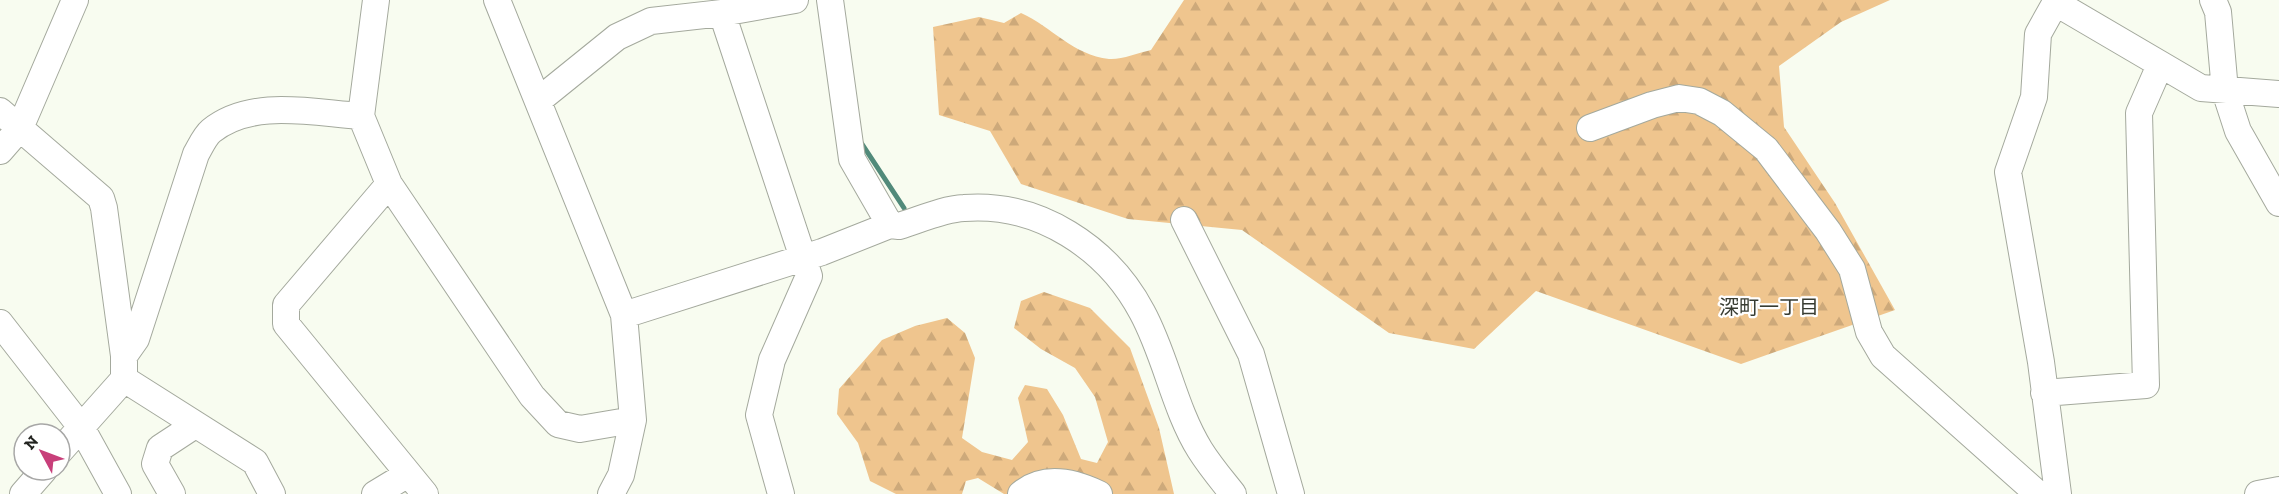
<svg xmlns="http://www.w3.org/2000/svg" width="2279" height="494" font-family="'Zilla Slab','Noto Sans JP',serif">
	<defs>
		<pattern id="forest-firs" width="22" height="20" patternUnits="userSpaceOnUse" patternTransform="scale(1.5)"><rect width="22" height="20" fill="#efc58e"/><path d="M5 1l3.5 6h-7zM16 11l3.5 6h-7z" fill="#cda97a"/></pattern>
	</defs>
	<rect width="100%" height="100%" fill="#f8fcf0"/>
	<path fill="url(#forest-firs)" d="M1184,0h706l-49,22 -62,44 5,61 51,76 60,107 -154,54 -205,-73 -62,58 -85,-16 -147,-103 -114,-11 -107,-35 -31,-53 -51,-16 -6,-88 46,-10 25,6 17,-10c31,14 52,42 88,46 12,1 29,-6 42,-9z
		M1044,292l46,16 40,40 29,80 15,66h-170l-26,-16 -12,3 -4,13h-66l-26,-13 -12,-38 -21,-29 2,-25 43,-49 33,-14 32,-8 18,15 10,25 -13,80 20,14 30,8 16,-18 -10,-44 7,-13 22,4 16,26 18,44 16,4 11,-21 -13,-45 -20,-29 -34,-19 -27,-21 7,-27z"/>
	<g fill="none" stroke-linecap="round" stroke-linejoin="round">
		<path stroke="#518a7a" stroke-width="5" d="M862,144l42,64"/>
		<g stroke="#a4a99d" stroke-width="28">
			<path id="minor" d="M376,0l-15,116 28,68 143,212 26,28 22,5 53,-9
				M497,0l127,315 9,105 -12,55 -10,19
				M830,0l22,159 38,66
				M2057,0l-19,34 -4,63 -26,75 33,190 17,132
				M2213,0l5,12 7,79 13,40 41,72
				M2056,3l145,85 78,6
				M722,13l87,263 -37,84 -13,55 22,79
				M539,100l78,-63 34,-16 71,-8 73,-13
				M0,111l101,87 3,10 20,148v23l-64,72
				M1590,128l62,-23 27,-7 20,3 23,12 44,36 62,82 24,38 17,63 14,24 155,138
				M0,151l20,-23 55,-128
				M389,184l-103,121v19l139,170
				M1184,220l67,134 40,140
				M624,315l198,-63 68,-27 9,1c20,-6 44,-17 65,-18 75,-6 144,40 178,104 24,44 32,96 58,138 10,16 22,30 33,44
				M0,323l81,104 37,67
				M124,356l12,-17 60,-185c4,-7 9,-18 15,-23 41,-33 102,-18 150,-15
				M124,379l131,83 17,32
				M2044,393l102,-8 -7,-272 21,-48
				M23,494l21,-24
				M172,494l-17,-30 5,-16 35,-23
				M375,494l33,-20
				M1021,494c23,-19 53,-12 78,0
				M2258,494l21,-4"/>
		</g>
		<use href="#minor" stroke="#fff" stroke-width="26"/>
	</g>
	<g text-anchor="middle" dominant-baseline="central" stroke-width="4.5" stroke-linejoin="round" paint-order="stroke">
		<g font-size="20" fill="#383c32" stroke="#fff">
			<text x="1769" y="307">深町一丁目</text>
		</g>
	</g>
	<g transform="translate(42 452) rotate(311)"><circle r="28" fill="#ffffff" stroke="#a7a7a6" stroke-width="1.5"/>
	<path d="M0-4.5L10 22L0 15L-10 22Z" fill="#c83f7a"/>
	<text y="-9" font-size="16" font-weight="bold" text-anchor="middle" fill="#232420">N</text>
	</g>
</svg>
